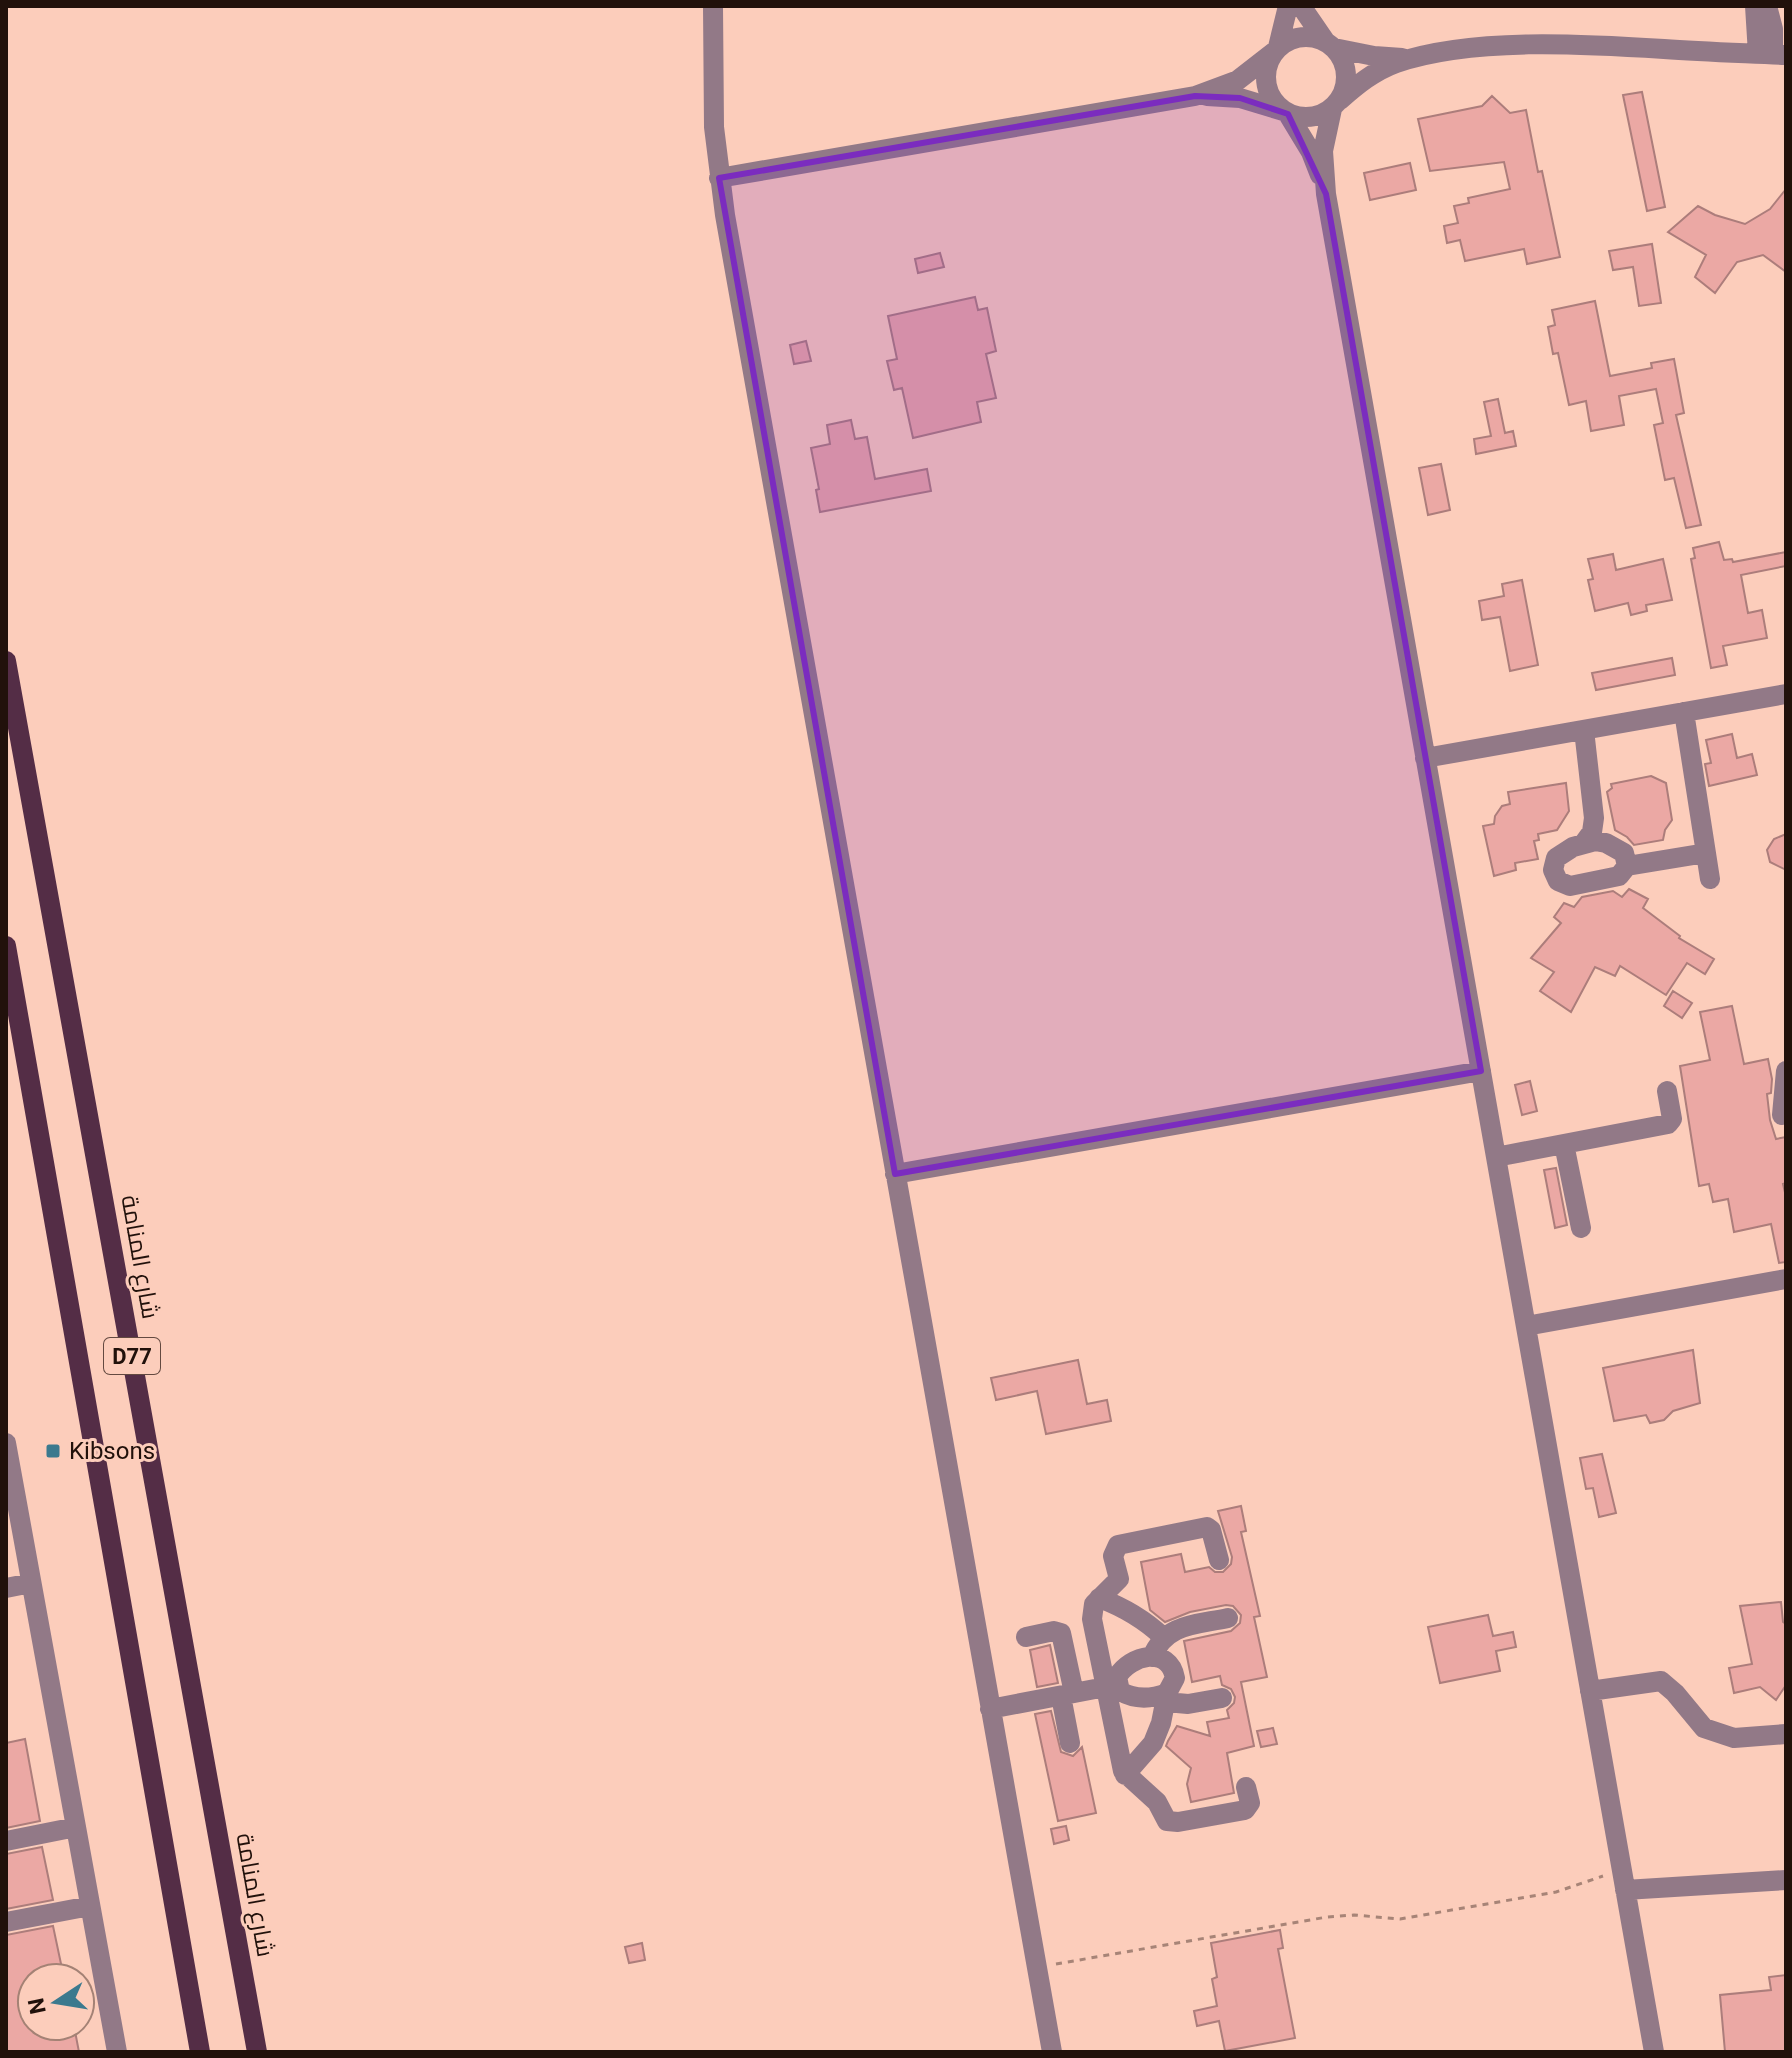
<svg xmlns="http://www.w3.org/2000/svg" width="1792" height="2058" font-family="Roboto,Cairo,sans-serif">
	<rect width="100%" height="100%" fill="#fccdbb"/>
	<path fill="#eba8a4" stroke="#ac7d7b" stroke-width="2" d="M1642,92l23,115 -18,4 -24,-116z
		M1492,96l18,17 16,-3 12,62 4,-1 18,86 -33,7 -3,-15 -59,12 -5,-21 -13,3 -3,-17 14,-3 -4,-17 15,-3 -1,-5 42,-9 -6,-27 -74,9 -12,-52 64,-13z
		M1410,163l6,27 -46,10 -6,-27z
		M1786,189v83l-23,-17 -26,7 -22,31 -20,-16 11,-22 -38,-23 30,-26 17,9 30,9 25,-15z
		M1652,244l9,59 -22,3 -6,-39 -20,3 -4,-19z
		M940,253l4,14 -26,6 -3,-14z
		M975,297l3,13 9,-2 9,43 -10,3 10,44 -19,4 4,20 -68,16 -11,-50 -8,2 -7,-29 10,-2 -9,-43z
		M1595,301l15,75 42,-8 -1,-5 23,-4 10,54 -8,2 25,110 -15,3 -12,-50 -9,2 -11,-55 9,-2 -7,-34 -37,7 5,29 -33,6 -5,-30 -17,4 -11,-52 -5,1 -5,-27 7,-2 -3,-15z
		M806,341l5,20 -17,3 -4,-19z
		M1498,399l7,34 8,-2 3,15 -40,8 -2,-15 17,-3 -7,-34z
		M851,420l4,19 12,-2 8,42 52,-10 4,22 -111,21 -4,-22 3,-1 -8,-41 19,-4 -3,-19z
		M1441,464l9,46 -22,5 -9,-47z
		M1719,542l5,18 8,-1 1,3 53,-10v14l-45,9 7,38 14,-3 5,28 -44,8 4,19 -16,3 -20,-109 4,-1 -2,-10z
		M1613,554l3,16 47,-11 9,41 -26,5 1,6 -16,4 -3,-12 -33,8 -7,-31 5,-1 -5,-20z
		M1522,580l16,85 -28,6 -10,-54 -18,3 -3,-19 25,-5 -2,-12z
		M1672,658l3,17 -79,15 -4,-17z
		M1732,734l5,24 15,-4 5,21 -48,11 -4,-22 6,-1 -5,-23z
		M1651,776l15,7 6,37 -7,10 -2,10 -29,5 -7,-8 -12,-7 -8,-38 5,-4 -1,-4z
		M1566,783l3,28 -12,19 -19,4 1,6 -5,1 4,18 -23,4 1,7 -22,6 -11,-50 11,-2 1,-8 7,-10 8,-2 -2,-12z
		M1786,834v36l-16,-8 -3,-12 7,-11z
		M1629,889l19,10 -5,9 37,28 -1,2 35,21 -9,15 -18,-11 -21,32 -46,-29 -5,10 -20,-9 -24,45 -31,-21 14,-19 -23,-14 30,-35 -7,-6 10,-14 10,4 8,-10 31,-6 9,6z
		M1673,991l19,12 -10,15 -18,-12z
		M1732,1006l12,58 24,-5 4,20 -1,14 -4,1 3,26 6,19 10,-2v46l-3,1 3,13v65l-7,1 -8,-39 -37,8 -6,-33 -15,3 -4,-18 -10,2 -19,-120 30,-6 -10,-48z
		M1530,1081l7,30 -15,4 -7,-30z
		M1556,1168l11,57 -12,3 -11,-58z
		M1693,1350l7,53 -27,8 -9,9 -14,3 -4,-8 -32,6 -11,-53z
		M1078,1360l9,44 20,-4 4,21 -65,13 -9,-43 -41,9 -5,-22z
		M1602,1454l14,59 -17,4 -6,-29 -7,1 -6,-31z
		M1241,1506l5,25 -5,1 19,84 -6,1 13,60 -26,5 13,64 -27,7 7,40 -43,9 -4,-18 4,-16 -25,-22 2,-5 9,-15 33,10 -3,-14 22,-4 -2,-8 7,-7 1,-6 -4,-8 -9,-4 -2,-9 -28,6 -8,-41 47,-10 9,-8 1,-8 -8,-9 -7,-1 -36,7 -25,10 -15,-12 -9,-48 40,-8 4,18 24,-5 6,5h8l8,-8 1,-7 -14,-46z
		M1781,1602l2,20 3,2v61l-10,15 -16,-13 -26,6 -5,-25 23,-4 -12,-58z
		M1488,1615l5,21 20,-4 3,15 -20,4 4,20 -60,12 -12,-56z
		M1050,1645l8,38 -21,4 -7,-37z
		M1051,1711l10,41 12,4 9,-9 14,66 -38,8 -23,-107z
		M1273,1728l4,16 -16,3 -4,-16z
		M25,1739l15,82 -34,7v-85z
		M1066,1826l3,14 -15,4 -3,-15z
		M42,1847l11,53 -47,9v-55z
		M53,1926l11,52h-32v48h42l5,26h-73v-117z
		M1280,1930l3,18 -5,1 17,89 -70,13 -6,-30 -22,5 -3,-15 23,-5 -5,-27 5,-2 -6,-34z
		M642,1943l3,17 -16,3 -4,-16z
		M1786,1975v77h-61l-5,-57 51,-5 -2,-13z"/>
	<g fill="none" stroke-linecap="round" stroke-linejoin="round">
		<path stroke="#a78477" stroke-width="3" stroke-dasharray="6 6" stroke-linecap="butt" d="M1056,1964l271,-47 27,-2 46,4 156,-27 47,-16"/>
		<path stroke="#927987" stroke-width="20" d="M713,6l1,121 11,88 327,1837
			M1301,6l24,35
			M1755,6l3,48
			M1767,6l6,23v25
			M1266 77a40 40 0 1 1 80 0a40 40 0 1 1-80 0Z
			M1278,47l10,-41
			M1334,48l40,8 28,2
			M1207,96l33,2 43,13
			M1340,100c17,-15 34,-29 56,-37 76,-26 188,-19 268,-14 40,3 81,4 122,6
			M1332,109l-9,42 3,43 328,1858
			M1288,114l23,38 9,23
			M719,178l476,-82 43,-16 36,-28
			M1684,712l26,167
			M1584,730l10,88 -2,14 -8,11
			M1425,758l361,-64
			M1595,841l11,2 18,10 3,13 -8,10 -49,10 -12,-5 -5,-11 3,-12 17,-11z
			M1627,866l79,-13
			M1782,1115l4,-44
			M1564,1144l17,84
			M1496,1157l172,-33 4,-5 -5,-28
			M895,1174l586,-103
			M1526,1326l260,-47
			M6,1443l111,609
			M1219,1560l-8,-30 -4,-3 -89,18 -5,11 6,23 -25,25 -2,15 31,152 34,31 10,19 11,1 67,-12 5,-7 -4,-16
			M6,1588l25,-5
			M1099,1598c24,9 45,21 64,39
			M1026,1637l28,-6 7,2 13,60
			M1152,1657c14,-34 44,-32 76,-39
			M1590,1691l71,-10 14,12 29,35 30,10 52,-4
			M1061,1696l9,47
			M1166,1702l22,2 34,-6
			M990,1709l126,-24
			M1125,1775l28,-32 8,-20 6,-30 8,-15c-6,-33 -45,-23 -58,-1l3,14c15,9 31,8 47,2
			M6,1841l70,-14
			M1625,1890l161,-10
			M6,1922l84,-16"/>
		<path stroke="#542d46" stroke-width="20" d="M6,661l251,1391
			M6,946l194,1106"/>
	</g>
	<path fill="#7b2cbf" fill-opacity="0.2" stroke="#7b2cbf" stroke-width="6" stroke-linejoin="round" d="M1195,96l45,2 48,16 38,80 155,877 -586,103 -176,-996z"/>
	<rect fill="#3b798e" stroke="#fccdbb" stroke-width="3" x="45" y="1443" width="16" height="16" rx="4"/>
	<g text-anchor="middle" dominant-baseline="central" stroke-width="6" stroke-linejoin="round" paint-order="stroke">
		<rect fill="#fccdbb" stroke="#634940" stroke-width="2" x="104" y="1338" width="56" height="36" rx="6"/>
		<g font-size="22" font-weight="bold" fill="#21110b">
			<text x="132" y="1356">D77</text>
		</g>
		<g font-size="24" fill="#21110b" stroke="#fccdbb">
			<text transform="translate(140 1257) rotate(80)">شارع المنامة</text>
			<text transform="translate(255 1895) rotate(80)">شارع المنامة</text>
		</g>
		<g font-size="24" fill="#21110b" stroke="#fccdbb" text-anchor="start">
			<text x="69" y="1451">Kibsons</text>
		</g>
	</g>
	<rect width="1792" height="2058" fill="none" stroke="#21110b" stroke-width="16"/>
	<g transform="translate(56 2002) rotate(258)"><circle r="38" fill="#fccdbb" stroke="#a48275" stroke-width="2"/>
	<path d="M0-6L14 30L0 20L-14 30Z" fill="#3b798e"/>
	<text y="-12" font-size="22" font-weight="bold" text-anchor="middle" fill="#21110b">N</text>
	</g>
</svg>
